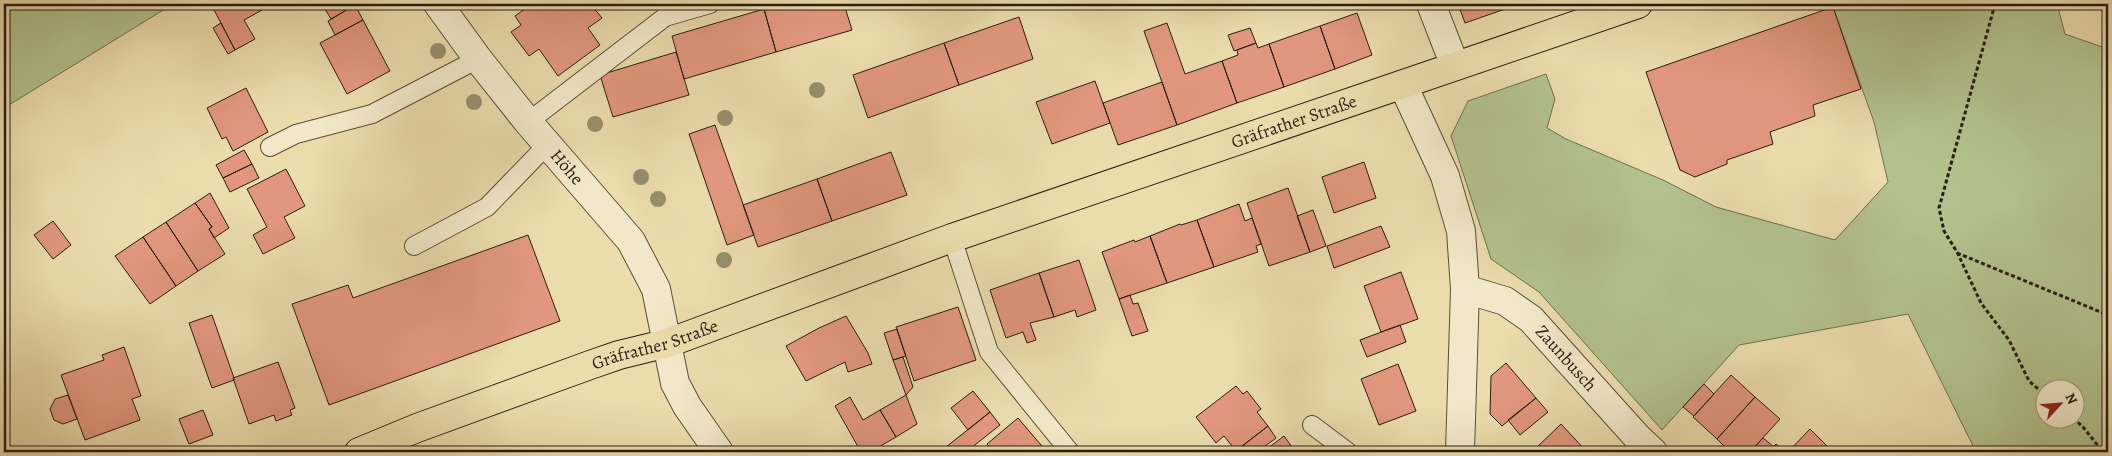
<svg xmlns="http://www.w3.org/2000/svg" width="2112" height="456" font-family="Alegreya,serif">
	<rect width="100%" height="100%" fill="#ebdcac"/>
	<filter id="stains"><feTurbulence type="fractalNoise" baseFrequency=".004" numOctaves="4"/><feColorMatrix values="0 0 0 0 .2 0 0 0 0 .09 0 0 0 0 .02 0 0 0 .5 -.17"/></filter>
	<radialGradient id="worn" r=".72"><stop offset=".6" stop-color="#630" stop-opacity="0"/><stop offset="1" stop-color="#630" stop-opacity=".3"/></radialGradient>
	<path fill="#b3c28d" stroke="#6e7050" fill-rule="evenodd" d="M4,4h169l-169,104z
		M1832,4h225l8,30 43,15v403h-132l-68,-138 -169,31 -77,85 -123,-138 -48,-33 -40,-123 17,-35 78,-27 9,25 -8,29 19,11 97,41 53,27 119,33 53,-58 -14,-60zM2044,388h30v30h-30z"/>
	<path fill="#e1977d" stroke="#291d13" d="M211,4h47l4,6 -18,10 11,19 -20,11z
		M322,4h32l1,1 -24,14z
		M532,4h65l-4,3 9,11 -14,10 12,17 -42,31 -19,-27 -10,7 -18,-24 10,-7 -6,-9z
		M782,4h62l8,26 -76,22 -12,-43z
		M1458,4h49l1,4 -43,15z
		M355,5l8,15 -28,15 -7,-14z
		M1833,7l28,82 -48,16 2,11 -45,16 3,12 -46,16v4l-32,13 -15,-7 -34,-98z
		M764,9l12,43 -92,27 -12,-43z
		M1357,13l15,42 -37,14 -15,-43z
		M1019,17l14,42 -74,26 -15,-42z
		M363,20l27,51 -43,23 -27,-51z
		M221,23l14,27 -7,4 -15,-26z
		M1167,23l18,51 37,-13 15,42 -60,22 -33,-94z
		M1320,26l15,43 -51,18 -15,-43z
		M1250,28l6,15 -22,8 -6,-16z
		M944,43l15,42 -91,33 -15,-43z
		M1256,43l2,5 11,-4 15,43 -47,16 -15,-42 16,-6 -1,-5z
		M676,52l13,43 -76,22 -13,-42z
		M1095,81l15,42 -58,21 -16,-42z
		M1162,82l15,43 -59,20 -15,-42z
		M246,88l22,44 -35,19 -7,-14 -4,2 -15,-31z
		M715,125l39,110 -27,10 -38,-111z
		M244,150l8,14 -29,14 -7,-13z
		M891,152l16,43 -75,26 -15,-42z
		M1364,162l12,36 -42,15 -12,-36z
		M252,164l7,14 -29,14 -7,-14z
		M286,169l19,37 -21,11 11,21 -32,16 -10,-19 14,-8 -20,-38z
		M817,179l15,42 -74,26 -15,-42z
		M1288,188l22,64 -41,14 -22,-63z
		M210,193l19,35 -15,10 -5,-9 3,-2 -17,-24z
		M195,203l17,24 -3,2 16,25 -27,17 -32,-49z
		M1239,204l6,17 7,-3 9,26 -5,2 2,6 -44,15 -17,-47z
		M1313,210l13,36 -16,6 -13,-36z
		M1197,220l17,47 -47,16 -17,-47 30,-12 1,1z
		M53,221l18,24 -18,14 -19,-24z
		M166,222l32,49 -22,15 -33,-49z
		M1381,226l9,21 -56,21 -7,-22z
		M528,235l32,86 -231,84 -37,-101 56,-19 5,13z
		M1150,236l17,47 -48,16 -17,-47 32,-12 1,2z
		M143,237l33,49 -26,18 -35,-48z
		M1079,260l17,50 -19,7 -2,-7 -21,7 -15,-44z
		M1401,272l17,47 -37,13 -17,-46z
		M1039,273l15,44 -24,6 6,17 -9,3 -4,-11 -17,6 -16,-48z
		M1130,295l3,9 5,-1 10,28 -16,5 -13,-37z
		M958,307l18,53 -62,21 -18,-54z
		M212,315l22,63v2l-22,8 -23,-65z
		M846,316l22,37 4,11 -24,8 -3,-10 -39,19 -20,-35 33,-18z
		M1400,325l6,17 -39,15 -7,-17z
		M897,329l9,27 -13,4 -9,-27z
		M124,347l17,49 -9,3 8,21 -55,20 -24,-65 43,-15 -2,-5z
		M903,357l10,30 -7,8 -13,-35z
		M278,362l17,46 -5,2 2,5 -16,6 -2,-6 -25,9 -16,-46z
		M1506,363l30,35 -34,28 -12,-12 1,-38z
		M1398,364l18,47 -37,14 -18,-46z
		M1731,375l24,22 -38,42 -24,-22z
		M1704,384l10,10 -20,22 -11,-9z
		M1236,386l7,8 4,-3 14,18 -4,3 11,14 -32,25 -12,-15 -8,7 -20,-26z
		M973,391l17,21 -22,18 -17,-22z
		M68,395l9,24 -14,5 -9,-4 -4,-11 5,-10z
		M906,395l11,29 -21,13 -16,-27z
		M850,397l13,23 17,-10 16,27 -26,15h-9l-26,-46z
		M1755,397l25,22 -30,33h-20l-13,-13z
		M1536,398l12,14 -28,23 -12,-15z
		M203,410l10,25 -24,9 -10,-25z
		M990,412l10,13 -34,27h-16l-4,-5z
		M1018,418l29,34h-54l-6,-8z
		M1561,424l26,28h-54v-1z
		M1268,426l8,12 -19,14h-19l-1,-2z
		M1810,429l23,23h-45z
		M1284,436l8,11 -6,5h-23z
		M1763,438l11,9 -6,5h-18z
		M1776,444l9,8h-17z"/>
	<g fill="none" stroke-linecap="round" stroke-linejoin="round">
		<g stroke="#5a4d39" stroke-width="20">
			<path id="lane" d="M528,122l137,-105 45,-13
				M270,147l26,-13 76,-20 106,-55
				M952,238l37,114 81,100
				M414,246l73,-39 61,-63
				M1312,425l36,27"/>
		</g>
		<g stroke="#5a4d39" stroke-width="30">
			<g id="street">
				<path id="s1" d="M438,4l40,55 50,63 103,119 25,48 19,94 12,23 32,46"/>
				<path d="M1431,4l24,62"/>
				<path d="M1403,85l42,91 16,55 4,58 -5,163"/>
				<path id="s2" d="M1465,289l40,12 26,18 107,119 15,14"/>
			</g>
		</g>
		<g stroke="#291d13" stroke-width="30">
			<g id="primary">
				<path id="s3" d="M359,452l58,-24 173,-63 29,-10 49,-12 284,-105 686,-234"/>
			</g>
		</g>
		<path stroke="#291d13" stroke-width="3" stroke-dasharray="4 2.5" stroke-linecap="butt" d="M1995,4l-56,204 5,23 13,21 24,51 28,37 20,41 15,13
			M1957,253l151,62
			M2073,418l10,9 20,25"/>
		<use href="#lane" stroke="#f2e8c9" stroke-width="18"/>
		<use href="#street" stroke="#f2e8c9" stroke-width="28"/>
		<use href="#primary" stroke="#ebdcac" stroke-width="28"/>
	</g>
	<g fill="#978e6c">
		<circle cx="438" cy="51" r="8"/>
		<circle cx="817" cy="90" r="8"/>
		<circle cx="474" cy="102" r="8"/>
		<circle cx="725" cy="118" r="8"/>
		<circle cx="595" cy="124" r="8"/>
		<circle cx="641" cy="177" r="8"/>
		<circle cx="658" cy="199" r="8"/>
		<circle cx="724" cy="260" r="8"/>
	</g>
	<g text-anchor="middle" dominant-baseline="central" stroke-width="4.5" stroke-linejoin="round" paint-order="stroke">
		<g font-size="18" fill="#291d13" stroke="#f2e8c9">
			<text stroke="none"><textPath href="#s3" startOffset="992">Gräfrather Straße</textPath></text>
			<text stroke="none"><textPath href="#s1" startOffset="208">Höhe</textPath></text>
			<text stroke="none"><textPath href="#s3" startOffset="315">Gräfrather Straße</textPath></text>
			<text stroke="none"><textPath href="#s2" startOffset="126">Zaunbusch</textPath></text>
		</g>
	</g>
	<rect width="2112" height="456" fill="none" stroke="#ebdcac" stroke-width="20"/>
	<rect x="5" y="5" width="2102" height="446" fill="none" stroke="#291d13" stroke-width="2.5"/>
	<rect x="10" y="10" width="2092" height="436" fill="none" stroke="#291d13"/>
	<g transform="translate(2060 404) rotate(64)"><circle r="24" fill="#f2e8c9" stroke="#a29780"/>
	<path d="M0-4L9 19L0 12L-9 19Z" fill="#8f2418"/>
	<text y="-8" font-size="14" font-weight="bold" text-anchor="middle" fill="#291d13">N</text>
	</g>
	<rect width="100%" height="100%" filter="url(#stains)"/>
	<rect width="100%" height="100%" fill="url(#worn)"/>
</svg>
